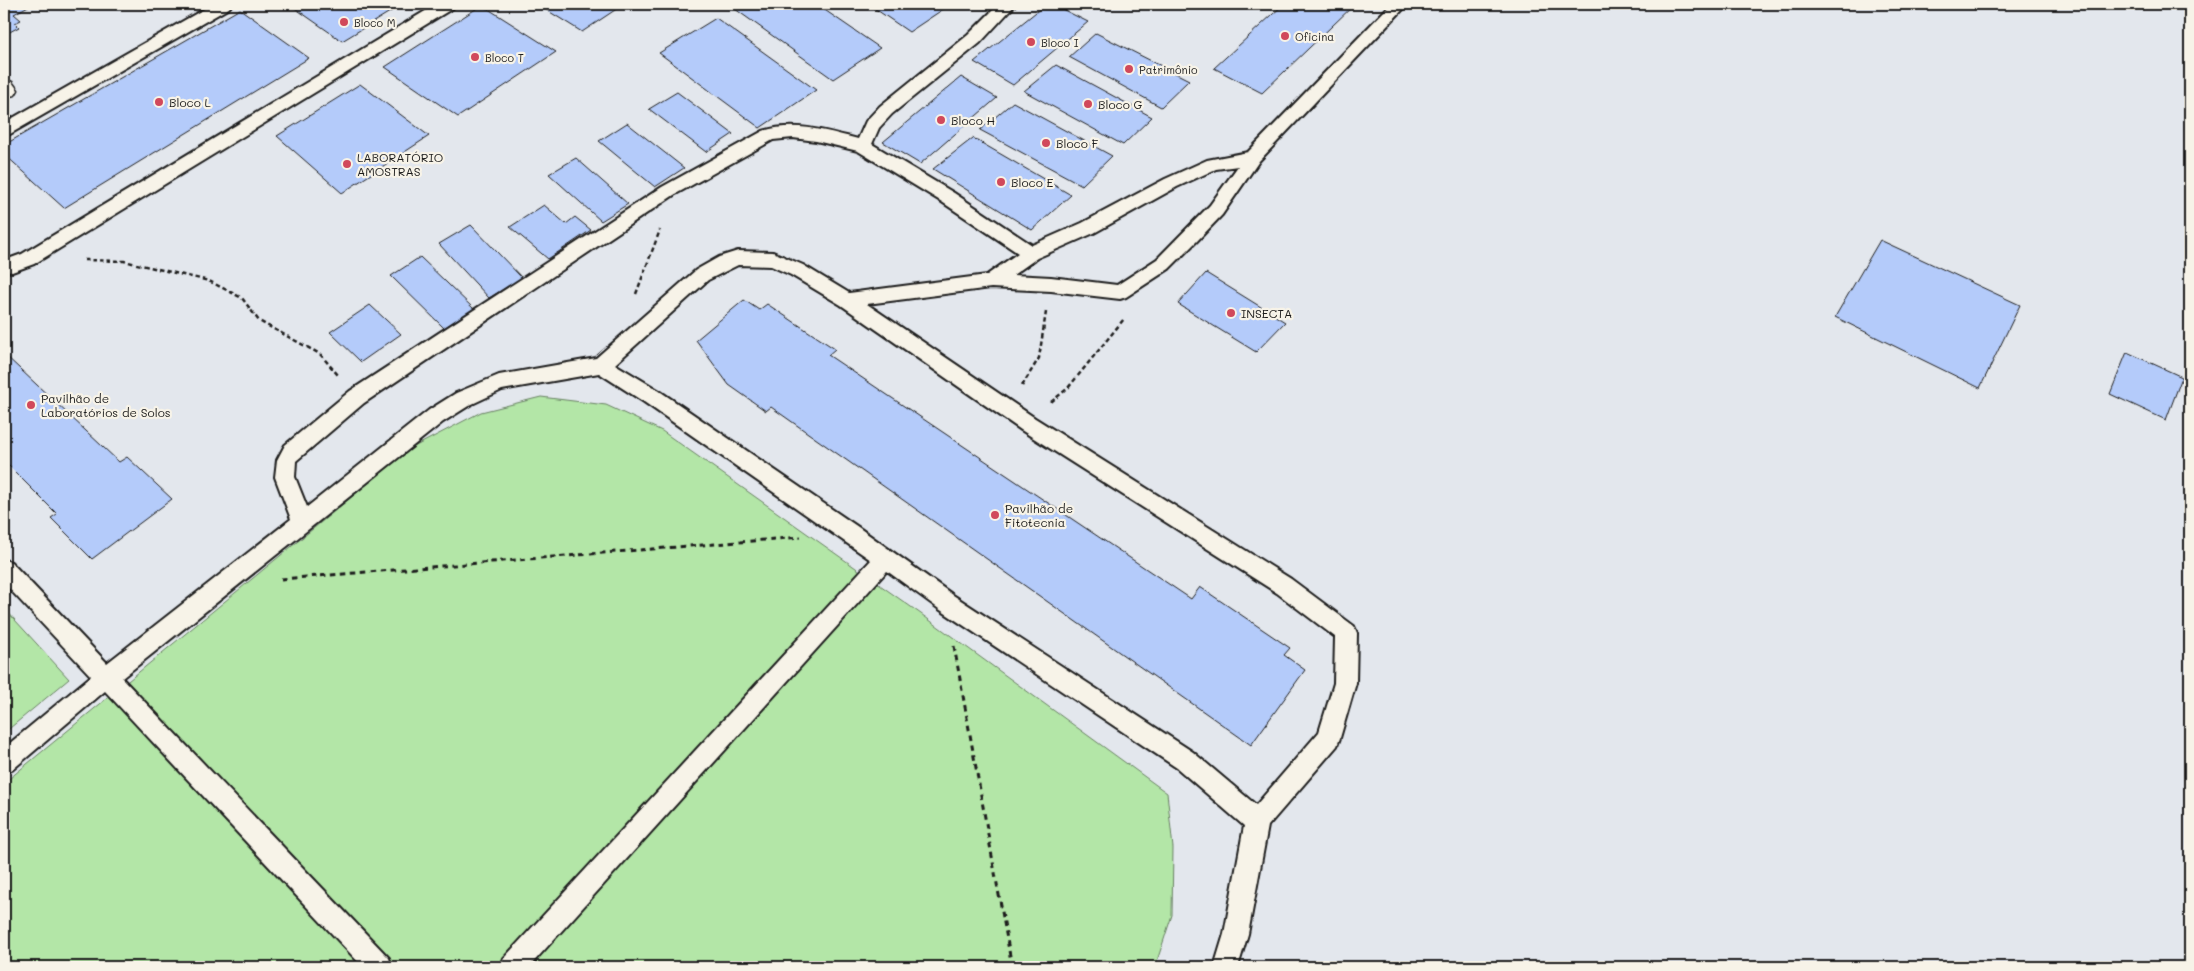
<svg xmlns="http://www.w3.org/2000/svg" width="2194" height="971" font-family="Mali,sans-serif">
	<rect width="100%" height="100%" fill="#f7f3e8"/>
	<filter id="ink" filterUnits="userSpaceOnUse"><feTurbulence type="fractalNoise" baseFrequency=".02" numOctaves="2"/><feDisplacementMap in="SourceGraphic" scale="10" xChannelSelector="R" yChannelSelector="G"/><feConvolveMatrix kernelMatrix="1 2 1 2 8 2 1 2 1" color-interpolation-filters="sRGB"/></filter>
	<g filter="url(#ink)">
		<path fill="#e3e7ed" d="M4,4h2186v963h-2186z"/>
		<path fill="#b3e6a7" stroke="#688162" d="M541,397l65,8 56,26 259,183 246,179 6,55 -1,67 -17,52h-1151v-184l406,-334 71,-37z
			M4,608l65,71 -65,54z"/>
		<path fill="#b4cbfa" stroke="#1c1c1c" d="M4,4h24l2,1 -16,9 7,6 -6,3 4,4 -15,8z
			M289,4h114l-61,37z
			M537,4h87l-42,28z
			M728,4h88l64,44 -47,31z
			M868,4h83l-42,28z
			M1046,4h6l36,18 -75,63 -39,-23z
			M1284,4h71l-93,89 -48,-25z
			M482,5l74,47 -98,65 -73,-50z
			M240,9l69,49 -245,150 -60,-54v-9z
			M716,18l100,72 -56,38 -101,-75z
			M1096,33l93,47 -28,27 -92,-50z
			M1056,65l96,52 -29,28 -99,-54z
			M961,77l36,21 -77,66 -37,-22z
			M360,84l69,52 -87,57 -65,-57z
			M677,92l56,42 -27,18 -57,-43z
			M1013,102l99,54 -30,29 -102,-55z
			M627,123l57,45 -29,19 -56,-46z
			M973,138l98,57 -39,35 -99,-61z
			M576,158l52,46 -27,17 -52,-47z
			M544,205l22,19 9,-7 16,13 -43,29 -38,-32z
			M471,225l51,53 -33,20 -50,-54z
			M1880,240l140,65 -40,83 -145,-71z
			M420,257l54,52 -30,19 -53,-52z
			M1206,273l79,49 -29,30 -78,-48z
			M744,300l15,10 8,-6 68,45 -7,6 363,244 9,-12 90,61 -6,7 21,15 -54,75 -480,-338 -5,4 -37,-26 -33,-45z
			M370,305l31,29 -40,28 -31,-30z
			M2127,352l55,25 -16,43 -56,-26z
			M4,354l115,108 8,-5 45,42 -80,60 -41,-41 6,-4 -53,-53z"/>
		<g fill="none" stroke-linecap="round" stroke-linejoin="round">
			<g stroke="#1c1c1c" stroke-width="4">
				<path id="service" d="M213,4h19l-3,4 -219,126 -6,2v-13z
					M437,4h19l-3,4 -419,256 -22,8 -8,-1v-14l7,1 11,-4z
					M999,4h17l-36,39 -88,71 -13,14 -7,16 82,49 78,52 50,-22 83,-44 42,-19 41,-8 143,-148h17l-149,157 -37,54 -25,26 -28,28 -43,28 -6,2 -69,-8 -60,-3 -124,16 168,114 256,161 63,47 3,7 -1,50 -16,55 -3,8 -69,80 -20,108 -10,33h-24l10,-33 20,-108 -67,-58 -238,-159 -52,-38 -358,396h-28l3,-9 367,-398 -227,-158 -45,-29 -97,17 -32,15 -27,17 -321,256 267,280 3,9h-29l-258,-276 -93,79 -8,3v-25l87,-72 -87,-93v-23l7,2 96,101 184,-144 -16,-42 2,-17 8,-15 65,-54 312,-204 101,-56c32,-10 63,0 95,8l8,-18 14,-15 88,-71zM793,138l23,3 42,10 84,51 76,51 -31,22 -138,18 -46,-28 -30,-13 -35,-1 -19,6 -23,13 -100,88 -97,17 -43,18 -27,17 -122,97 -12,-30 1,-16 68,-58 310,-208 99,-55zM1238,166l-28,39 -53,54 -40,26 -66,-8 -38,-2 24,-17 57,-25 83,-46 39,-18zM738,265l33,1 20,9 50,30 180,125 256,163 58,44 -1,46 -15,49 -63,73 -63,-53 -240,-157 -95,-68 -200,-137 -43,-26 93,-84z"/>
			</g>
			<g stroke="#1c1c1c" stroke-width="3">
				<path id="minor" d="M4,79l8,3 6,8 -3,5 -11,2z"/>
			</g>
			<path stroke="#1c1c1c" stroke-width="2.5" stroke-dasharray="4.5 3" stroke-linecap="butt" d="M84,260l40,1 85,20 33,17 17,23 61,33 18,21
				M636,294l24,-64
				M1022,386l17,-28 7,-46
				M1051,402l17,-14 56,-69"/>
			<path stroke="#1c1c1c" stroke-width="3" stroke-dasharray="5.5 4.5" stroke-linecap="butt" d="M281,579l520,-42
				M954,646l58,321"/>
			<use href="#service" fill="#f7f3e8" fill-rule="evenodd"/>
			<use href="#minor" fill="#f7f3e8" fill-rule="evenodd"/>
		</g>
	</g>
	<g fill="#d1495b" stroke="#f7f3e8" stroke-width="2">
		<circle cx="344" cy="22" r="5"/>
		<circle cx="1285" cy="36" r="5"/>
		<circle cx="1031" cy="42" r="5"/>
		<circle cx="475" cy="57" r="5"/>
		<circle cx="1129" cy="69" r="5"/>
		<circle cx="159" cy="102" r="5"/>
		<circle cx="1088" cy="104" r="5"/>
		<circle cx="941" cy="120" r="5"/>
		<circle cx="1046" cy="143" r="5"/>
		<circle cx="347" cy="164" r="5"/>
		<circle cx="1001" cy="182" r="5"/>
		<circle cx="1231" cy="313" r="5"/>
		<circle cx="31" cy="405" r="5"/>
		<circle cx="995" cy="515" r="5"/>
	</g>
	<g text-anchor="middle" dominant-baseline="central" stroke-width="4.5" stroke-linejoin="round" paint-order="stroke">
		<g font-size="11" fill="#1c1c1c" stroke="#f7f3e8" text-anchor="start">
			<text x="354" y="22">Bloco M</text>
			<text x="1295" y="36">Oficina</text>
			<text x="1041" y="42">Bloco I</text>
			<text x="485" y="57">Bloco T</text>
			<text x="1139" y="69">Patrimônio</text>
		</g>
		<g font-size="12" fill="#1c1c1c" stroke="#f7f3e8" text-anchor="start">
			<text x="169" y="102">Bloco L</text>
			<text x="1098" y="104">Bloco G</text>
			<text x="951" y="120">Bloco H</text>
			<text x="1056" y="143">Bloco F</text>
			<text x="357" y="157">LABORATÓRIO<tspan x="357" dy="14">AMOSTRAS</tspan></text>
			<text x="1011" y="182">Bloco E</text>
			<text x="1241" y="313">INSECTA</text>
			<text x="41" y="398">Pavilhão de<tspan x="41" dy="14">Laboratórios de Solos</tspan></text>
			<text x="1005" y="508">Pavilhão de<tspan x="1005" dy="14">Fitotecnia</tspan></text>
		</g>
	</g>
	<rect width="2194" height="971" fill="none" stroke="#f7f3e8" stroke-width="20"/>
	<rect x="10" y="10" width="2174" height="951" fill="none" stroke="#1c1c1c" stroke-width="2" filter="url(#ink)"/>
</svg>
